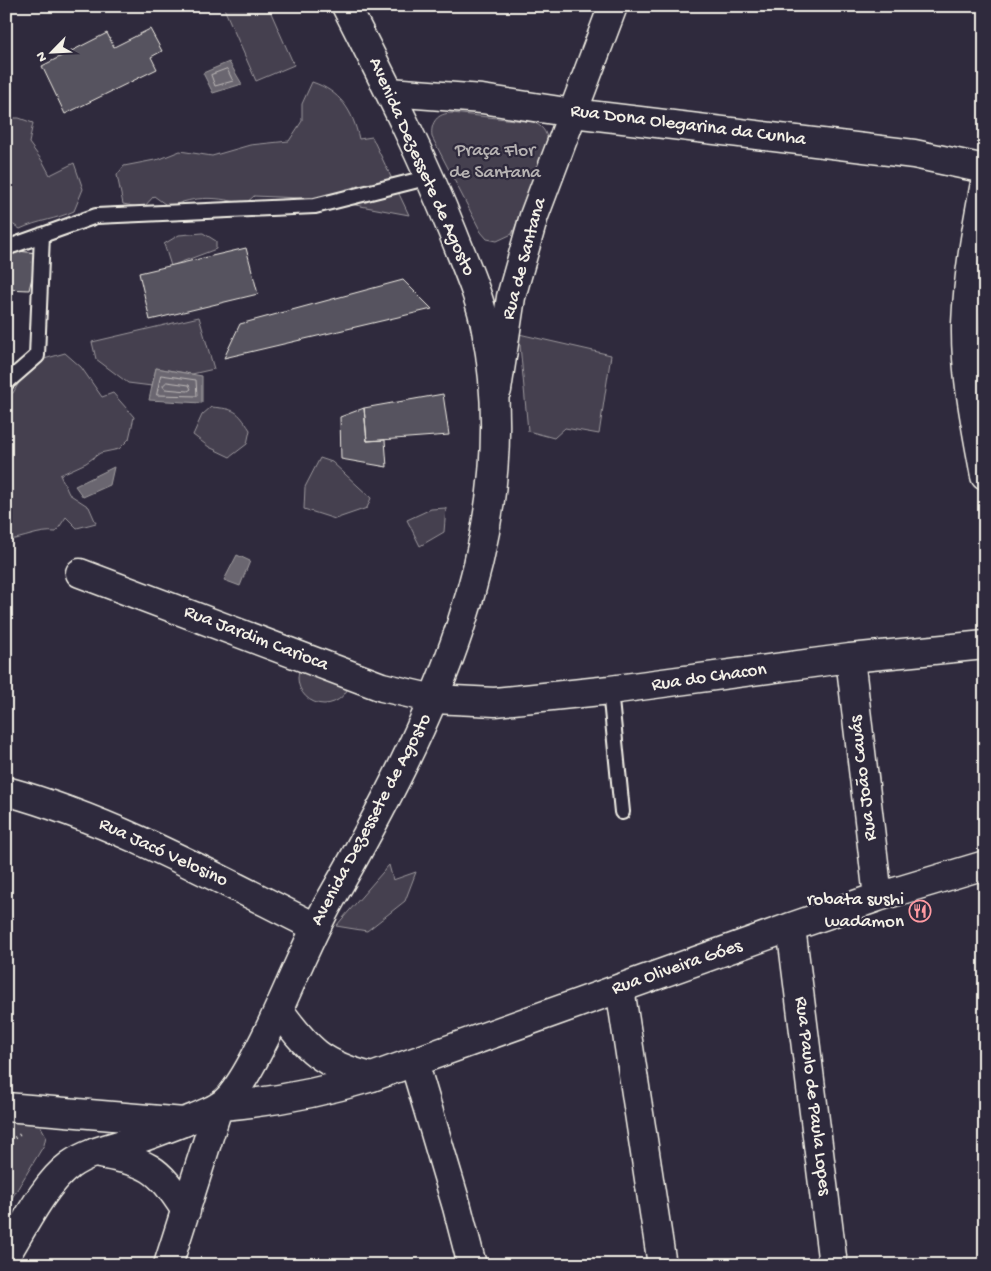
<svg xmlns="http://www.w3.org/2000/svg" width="991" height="1271" font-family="'Gochi Hand',sans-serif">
	<rect width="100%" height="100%" fill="#2f2a3d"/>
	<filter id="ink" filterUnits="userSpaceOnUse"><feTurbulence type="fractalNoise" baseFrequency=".02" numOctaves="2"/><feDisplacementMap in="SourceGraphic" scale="10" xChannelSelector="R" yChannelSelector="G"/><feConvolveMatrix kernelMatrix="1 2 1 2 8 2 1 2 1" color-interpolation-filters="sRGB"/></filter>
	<g filter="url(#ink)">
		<path fill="#454050" stroke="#9c989c" d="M223,6h45l26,59 -38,16z
			M312,82c28,9 41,29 47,57l13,-2 37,78 -86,-16 -69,-3 -9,8c-28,-7 -48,-9 -76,3l-15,-11 -11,12 -20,-4 -6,-29 7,-9 36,-7 20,-8 32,5 38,-11 39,-4 13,-20v-17z
			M452,113l81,9c9,4 13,9 15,19l-15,44 -21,49 -15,7 -10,-2 -6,-7 -49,-95c-2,-15 6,-24 20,-24z
			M6,118h13l14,5 -4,20 14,19 7,13 24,-12 9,26 -9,22c-19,9 -35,9 -54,18l-14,-9z
			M203,233l13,8v8l-45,17 -7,-22 15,-9z
			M199,317l15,52 -22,5 -36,-6 -4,18 -24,-3 -32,-24 -4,-17z
			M519,334l92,21 -12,79 -34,-6 -11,10 -26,-7z
			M65,353l16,14 21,30 11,-4 21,24 -5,22 -10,10 -19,4 -14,10 -26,12 9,19 20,13 7,16 -19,5 -11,-11 -10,15c-18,-2 -32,7 -49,8l-1,-41 3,-7 -3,-3v-92l7,-4 17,-30z
			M211,407c24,2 26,3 39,23l-3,14 -17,13 -21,-10 -16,-12 9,-20z
			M320,458l12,4 39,36 -4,10 -32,11 -31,-10 1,-22z
			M446,508l-2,24 -24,14 -13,-26 24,-11z
			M298 678a26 26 0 1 1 52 0a26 26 0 1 1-52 0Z
			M389,865l4,15 23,-8 -11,29 -38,30 -31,-5z
			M6,1118l33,5 7,13 -2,9 -38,63z"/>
		<path fill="#6a6670" stroke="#a19ea0" d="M229,62l13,22 -29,9 -10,-20z
			M156,368l46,8v27l-53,-3z
			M114,467l-4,18 -27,12 -8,-11z
			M237,555l13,6 -10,25 -16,-6z"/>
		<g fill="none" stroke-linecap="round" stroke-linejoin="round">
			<path stroke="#bdb9b8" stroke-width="1" d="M227,69l6,12 -18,5 -4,-11z
				M161,375l35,5 1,16 -40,-1z
				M167,382l22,3 2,4 -3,2 -23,-2 -2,-3z"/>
		</g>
		<path fill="#56525f" stroke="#f4f1e8" d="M150,29l12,22 -11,6 6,12 -92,45 -23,-48 65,-33 7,14z
			M246,248l12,46 -108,26 -11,-47z
			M7,250l31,3 -9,37 -23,-1z
			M403,280l29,29 -208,49 16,-34z
			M443,394l6,41 -82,6 -3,-33z
			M364,408l3,33 18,-1 2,27 -46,-8 -1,-42z"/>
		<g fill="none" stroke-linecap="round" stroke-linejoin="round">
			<g stroke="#f4f1e8" stroke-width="18">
				<path id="service" d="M6,248l90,-32 219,-10 115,-29
					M6,383l31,-27 5,-121
					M610,690l12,122"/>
			</g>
			<g stroke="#f4f1e8" stroke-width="31">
				<path id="minor" d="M573,113l341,41 71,15
					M985,183c-9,47 -17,93 -19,141 -1,51 10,102 19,152
					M80,573l302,114 52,12 61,3 115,-12 240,-32 135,-13
					M850,658l28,239
					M6,791c109,30 209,86 309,136
					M791,927l42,338
					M620,988l42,277
					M279,1010c29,40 43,55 93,67
					M414,1062l43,145 15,58
					M222,1106c51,-4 101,-14 150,-29l419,-150 87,-30 107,-32
					M94,1153c54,10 62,11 92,58
					M168,1265l50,-157"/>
			</g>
			<g stroke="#f4f1e8" stroke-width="31">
				<path id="tertiary" d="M390,92l92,7 91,14
					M497,390l14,-93 23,-81 79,-210
					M6,1107l178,15"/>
			</g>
			<g stroke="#f4f1e8" stroke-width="31">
				<path id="secondary" d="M6,1255c17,-27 38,-71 64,-90 18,-13 41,-17 62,-24 21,-7 41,-15 62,-23 14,-6 27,-10 37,-22 12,-15 22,-34 30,-50 25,-48 43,-100 70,-147 98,-171 195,-365 155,-569 -6,-34 -21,-66 -33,-97 -31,-78 -69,-152 -107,-227"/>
			</g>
			<path stroke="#f4f1e8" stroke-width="3" stroke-dasharray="1 4" stroke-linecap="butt" d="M6,1143l15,-9"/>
			<use href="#service" stroke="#2f2a3d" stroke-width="14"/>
			<use href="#minor" stroke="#2f2a3d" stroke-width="28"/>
			<use href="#tertiary" stroke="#2f2a3d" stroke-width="28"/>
			<use href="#secondary" stroke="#2f2a3d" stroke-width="28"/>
		</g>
	</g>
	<defs>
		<g id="restaurant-ring" transform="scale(1.125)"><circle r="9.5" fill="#2f2a3d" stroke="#ff9aa2" stroke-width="1.5"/><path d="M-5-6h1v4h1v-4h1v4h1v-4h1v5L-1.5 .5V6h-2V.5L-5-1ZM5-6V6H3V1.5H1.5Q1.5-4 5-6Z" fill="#ff9aa2"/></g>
	</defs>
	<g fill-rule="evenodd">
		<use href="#restaurant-ring" x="920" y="911"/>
	</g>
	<g text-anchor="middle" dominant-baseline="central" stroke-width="4.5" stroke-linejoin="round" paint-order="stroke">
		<g font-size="19" fill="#f4f1e8" stroke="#2f2a3d">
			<text transform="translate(688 126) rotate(7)">Rua Dona Olegarina da Cunha</text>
			<text transform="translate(421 167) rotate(66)">Avenida Dezessete de Agosto</text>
			<text transform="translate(525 259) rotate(-75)">Rua de Santana</text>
			<text transform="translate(256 639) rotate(21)">Rua Jardim Carioca</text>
			<text transform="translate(709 678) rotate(-8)">Rua do Chacon</text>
			<text transform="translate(864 778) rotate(-97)">Rua João Cauás</text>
			<text transform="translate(372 820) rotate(-62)">Avenida Dezessete de Agosto</text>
			<text transform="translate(163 853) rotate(25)">Rua Jacó Velosino</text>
			<text transform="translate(677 968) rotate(-19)">Rua Oliveira Góes</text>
			<text transform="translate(812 1096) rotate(83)">Rua Paulo de Paula Lopes</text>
		</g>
		<g font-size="19" fill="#b7b3b3" stroke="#2f2a3d">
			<text x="495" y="151">Praça Flor<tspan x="495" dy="22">de Santana</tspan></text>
		</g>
		<g font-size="19" fill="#f4f1e8" stroke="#2f2a3d" text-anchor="end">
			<text x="904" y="900">robata sushi<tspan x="904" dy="22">wadamon</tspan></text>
		</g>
	</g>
	<rect width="991" height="1271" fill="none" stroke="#2f2a3d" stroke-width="25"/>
	<rect x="12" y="12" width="966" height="1246" fill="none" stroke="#f4f1e8" stroke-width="2" filter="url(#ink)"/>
	<g transform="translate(52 52) rotate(246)" stroke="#2f2a3d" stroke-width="4" paint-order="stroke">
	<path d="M0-4L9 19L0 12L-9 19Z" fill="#f4f1e8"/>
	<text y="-8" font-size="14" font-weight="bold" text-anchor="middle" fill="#f4f1e8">N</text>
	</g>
</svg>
